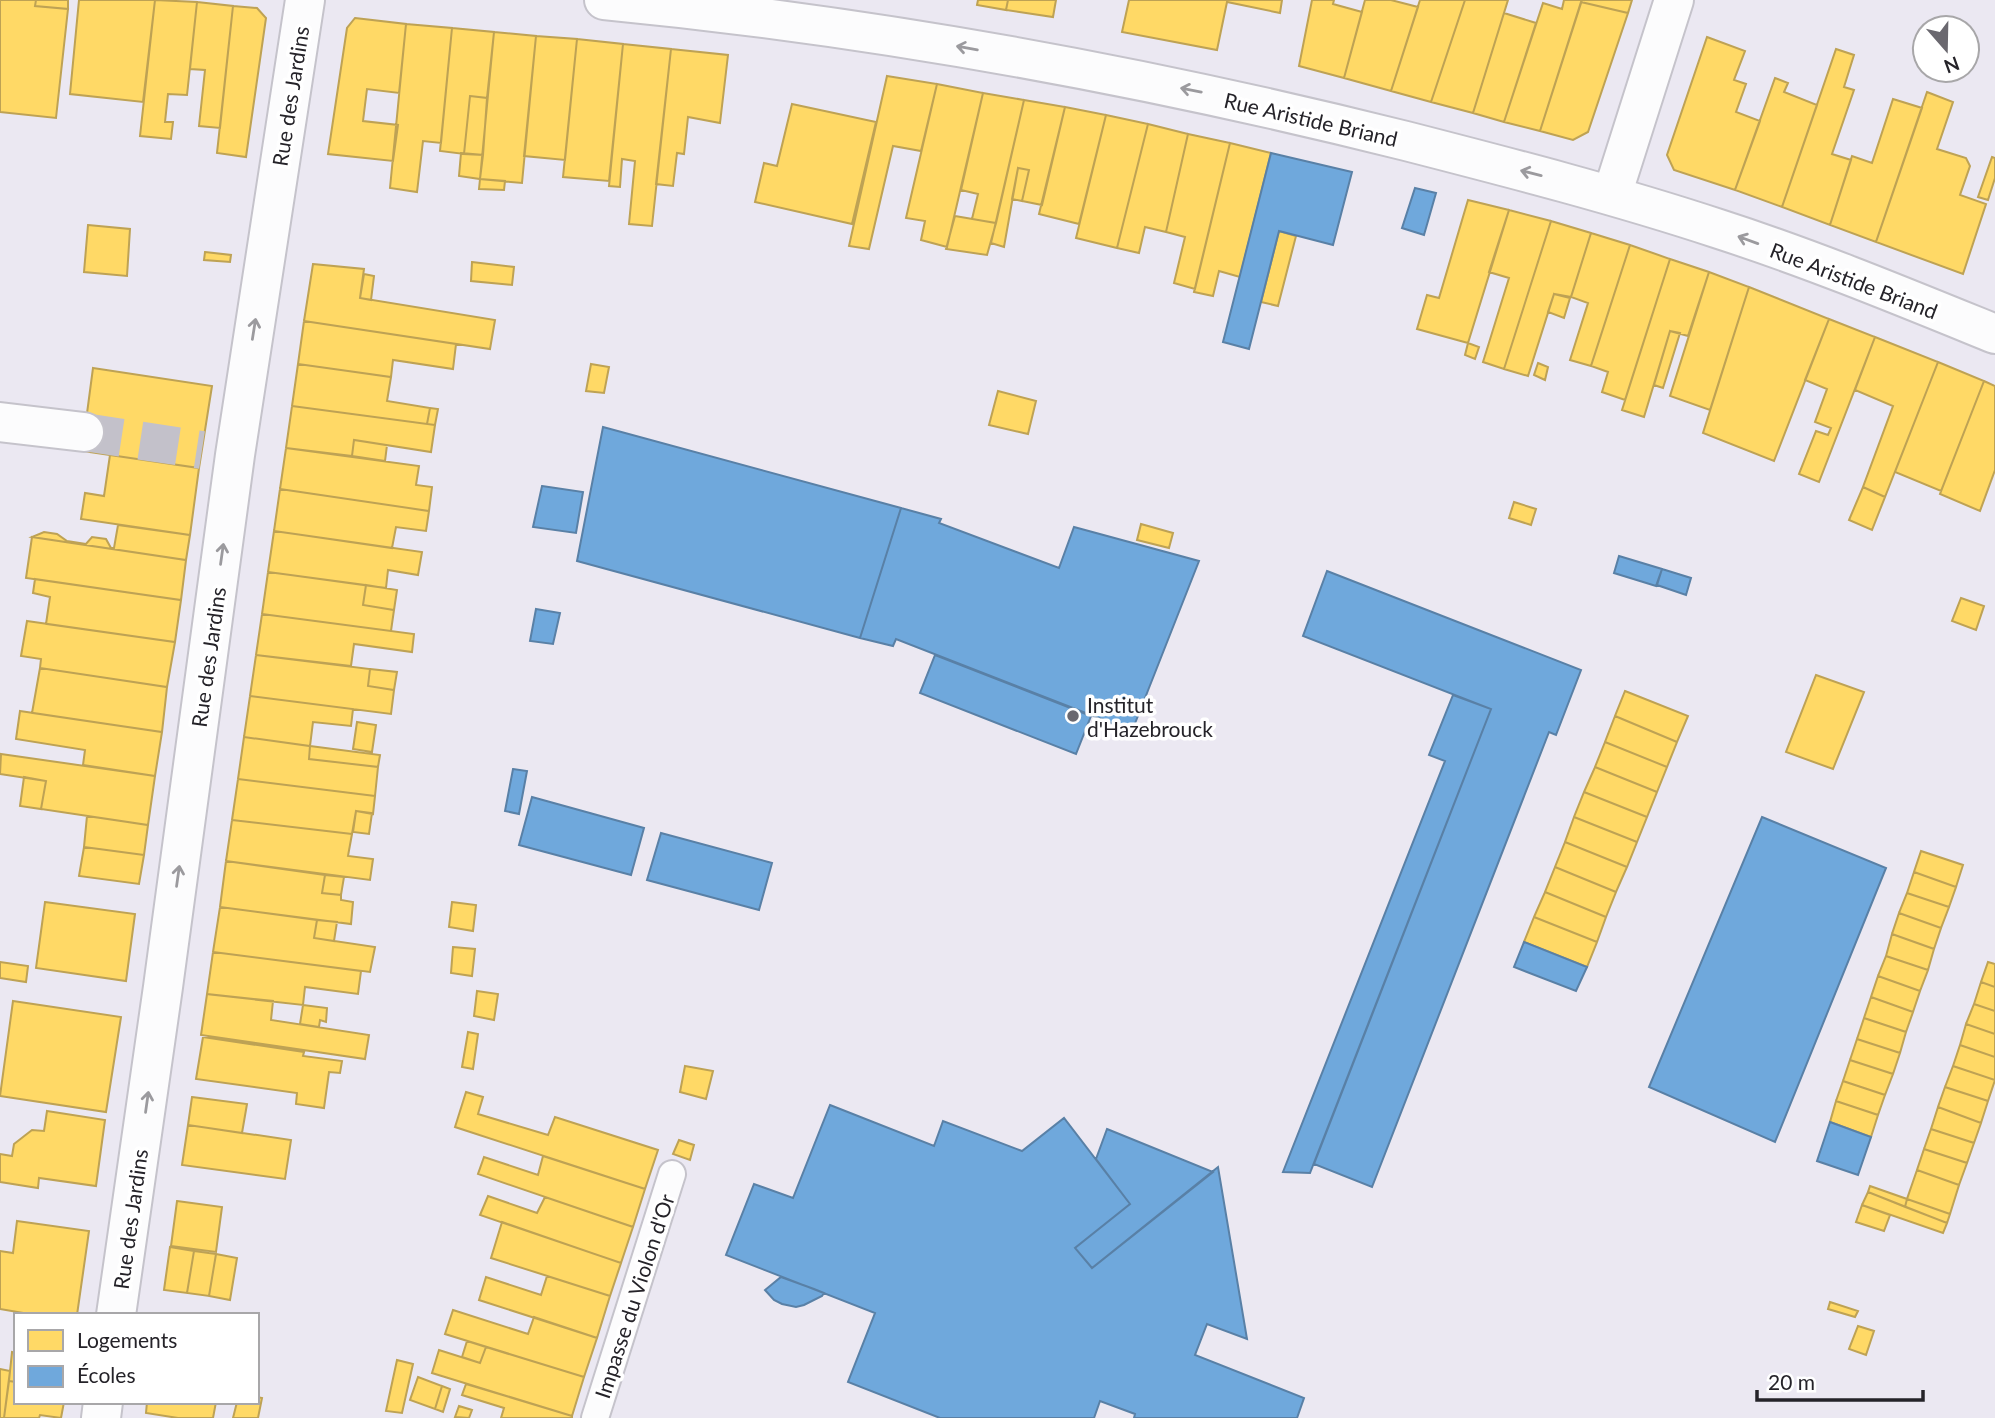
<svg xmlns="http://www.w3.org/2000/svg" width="1995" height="1418" font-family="Lato,sans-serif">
	<rect width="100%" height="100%" fill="#ebe8f2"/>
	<path fill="#ffd966" stroke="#bea254" stroke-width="2" d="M0,0h36l-1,6 33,3 -12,109 -56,-6z
		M36,0h32v9l-33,-3z
		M79,0h76l-12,102 -73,-8z
		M155,0l42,2 -10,93 -19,-1 -3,28h8l-2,17 -31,-3z
		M978,0h30l-2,10 -29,-5z
		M1008,0h48l-3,17 -47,-7z
		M1129,0h153l-2,13 -53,-11 -10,48 -95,-18z
		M1312,0h22l-1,4 29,8 -18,66 -45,-12z
		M1365,0h26l27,7 -27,84 -47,-13z
		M1420,0h45l-34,102 -40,-11z
		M1465,0h43l-35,113 -42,-11z
		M1564,0h18l-42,131 -36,-9 39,-119 19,6z
		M1582,0h50l-4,13 -47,-11z
		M197,2l36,4 -13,122 -21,-2 6,-56 -15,-1z
		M1581,2l47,11 -40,119 -15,8 -33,-9z
		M233,6l24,2 9,10 -20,139 -29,-4z
		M1504,13l32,10 -32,99 -31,-9z
		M355,18l51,6 -7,69 -32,-4 -4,32 35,4 -5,36 -65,-7 19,-126z
		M406,24l46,4 -11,115 -18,-2 -6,51 -27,-4z
		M452,28l42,4 -7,66 -17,-2 -6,58 -24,-3z
		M494,32l42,4 -14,147 -42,-4z
		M536,36l41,3 -12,121 -41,-4z
		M1707,37l38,14 -11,29 12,4 -10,28 24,9 -25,69 -61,-20 -7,-15z
		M577,39l46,5 -14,137 -46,-4z
		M623,44l48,5 -19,177 -23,-2 6,-63 -13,-2 -2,28 -11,-1z
		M671,49l57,6 -8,68 -32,-6 -4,37 -7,-1 -4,33 -17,-2z
		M1836,49l18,6 -10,32 10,3 -22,64 19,6 -21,65 -48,-18z
		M887,76l50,8 -16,67 -28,-5 -24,103 -20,-3z
		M1775,78l13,5 -4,9 33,13 -35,102 -47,-17z
		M937,84l46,9 -36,154 -26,-7 4,-19 -19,-3z
		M1927,92l26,10 -16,47 29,9 4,8 -10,29 26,9 -23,70 -87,-32z
		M983,93l41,7 -28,123 -24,-4 6,-25 -17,-4z
		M470,96l17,2 -4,57 -19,-1z
		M1893,99l29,9 -46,134 -46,-17 22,-69 20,7z
		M1024,100l41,7 -23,98 -20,-4 7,-31 -11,-2 -14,79 -13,-4z
		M792,104l84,18 -24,102 -97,-22 9,-39 13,3z
		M1065,107l41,8 -27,109 -40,-10z
		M1106,115l42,9 -31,124 -41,-10z
		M1148,124l40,10 -22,98 -21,-5 -6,26 -22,-5z
		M1188,134l42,9 -35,146 -21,-6 11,-46 -19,-5z
		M1230,143l41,10 -31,124 -21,-6 -6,25 -19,-4z
		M461,153l22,2 -3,24 -21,-3z
		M1992,157l3,1v20l-7,22 -10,-3z
		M1018,168l11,2 -7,31 -10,-2z
		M480,179l25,2 -1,9 -25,-1z
		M1468,200l41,10 -41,133 -51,-14 10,-34 12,3z
		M1509,210l42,11 -47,148 -21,-7 26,-84 -20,-6z
		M955,216l41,7 -9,32 -41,-6z
		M1551,221l40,12 -20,64 -17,-3 -26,82 -24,-7z
		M88,225l42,4 -3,47 -43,-4z
		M1279,231l17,5 -18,70 -17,-4z
		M1591,233l39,12 -39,121 -21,-6 18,-57 -17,-6z
		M1630,245l40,14 -45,141 -23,-8 6,-20 -17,-6z
		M205,252l26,3 -1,7 -26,-2z
		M1670,259l39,13 -21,64 -18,-5 -26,86 -22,-7z
		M472,262l42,5 -2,18 -41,-4z
		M313,264l51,5 -4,29 135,22 -5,29 -186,-28z
		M1709,272l40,15 -39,123 -40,-14z
		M364,274l10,2 -3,24 -11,-2z
		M1749,287l80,32 -55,142 -71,-28z
		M1554,294l16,4 -6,20 -16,-6z
		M1829,319l46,18 -56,145 -20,-8 17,-43 12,4 3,-7 -16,-6 12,-33 -22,-9z
		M304,321l152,23 -3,25 -60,-9 -2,17 -93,-13z
		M1670,331l10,2 -17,55 -9,-3z
		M1875,337l63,25 -53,135 -22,-10 30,-81 -38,-16z
		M1468,343l11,4 -4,12 -10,-4z
		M1938,362l46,19 -43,110 -46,-19z
		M1538,363l10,4 -3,13 -11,-5z
		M298,364l93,13 -4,24 43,7 -3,16 -135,-18z
		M591,364l18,3 -5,26 -18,-2z
		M93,368l119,18 -13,82 -117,-17z
		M1984,381l11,5v84l-15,41 -40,-17z
		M998,391l38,10 -8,33 -39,-9z
		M292,406l143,19 -4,27 -77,-12 -2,16 -66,-8z
		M430,408l8,1 -3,16 -8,-1z
		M354,440l33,5 -2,16 -33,-5z
		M286,448l133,18 -3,19 16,2 -3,24 -149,-22z
		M110,455l89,13 -9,67 -109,-16 4,-26 19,3z
		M1863,487l22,10 -13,33 -23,-10z
		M280,489l149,22 -3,20 -30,-4 -4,21 -118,-17z
		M1514,502l22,7 -5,16 -22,-7z
		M1141,524l32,9 -4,15 -32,-8z
		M118,525l72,10 -4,25 -154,-23 12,-5 13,2 10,7 19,3 6,-7 14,2 5,9h3z
		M274,531l148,21 -4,23 -30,-5 -2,18 -118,-16z
		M32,537l154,23 -5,40 -155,-22z
		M268,572l98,13 -3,20 31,5 -3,21 -129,-17z
		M35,579l146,21 -6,42 -129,-18 4,-27 -17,-4z
		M366,585l31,5 -3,20 -31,-5z
		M1961,598l23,8 -8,24 -24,-9z
		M262,614l152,20 -2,18 -58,-8 -3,22 -95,-11z
		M27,621l148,21 -8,45 -127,-19 1,-9 -20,-3z
		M256,655l114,14 -2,17 26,4 -3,24 -141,-18z
		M40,668l127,19 -5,45 -130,-19z
		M370,669l27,3 -3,18 -26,-4z
		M1816,675l48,17 -31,77 -47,-17z
		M1625,691l63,25 -11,26 -62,-26z
		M250,696l103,13 -2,17 -38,-4 -3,24 -66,-9z
		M20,711l142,21 -7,44 -72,-11 2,-15 -69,-11z
		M1615,716l62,26 -10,25 -62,-25z
		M357,722l19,3 -4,27 -19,-3z
		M244,737l66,9 -1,13 69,8 -3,29 -137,-17z
		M1605,742l62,25 -10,25 -62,-25z
		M310,746l70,9 -2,12 -69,-8z
		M1,754l154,22 -7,49 -107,-16 5,-28 -46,-7z
		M1595,767l62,25 -10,25 -63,-25z
		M24,777l22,4 -5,28 -21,-3z
		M238,779l137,17 -2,18 -17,-3 -4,23 -120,-14z
		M1584,792l63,25 -10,25 -63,-25z
		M356,811l16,2 -3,21 -16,-2z
		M87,816l61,9 -4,30 -60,-8z
		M1574,817l63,25 -10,25 -62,-25z
		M232,820l120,14 -4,22 25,3 -3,21 -144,-19z
		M1565,842l62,25 -11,25 -61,-25z
		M84,847l60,8 -5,29 -60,-8z
		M1921,851l42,14 -7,22 -42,-15z
		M226,861l99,14 -3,18 19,2v5l12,2 -2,22 -131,-17z
		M1555,867l61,25 -10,25 -61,-25z
		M1914,872l42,15 -7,20 -42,-14z
		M325,875l19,2 -3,18 -19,-2z
		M1545,892l61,25 -9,25 -63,-25z
		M1907,893l42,14 -8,21 -42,-15z
		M45,902l90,12 -9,67 -90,-13z
		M452,902l24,3 -3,26 -24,-4z
		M220,907l97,13 -3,18 61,9 -5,25 -157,-20z
		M1899,913l42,15 -7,21 -42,-15z
		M1534,917l63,25 -10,25 -63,-25z
		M317,920l20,2 -3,19 -20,-3z
		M1892,934l42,15 -6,21 -42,-14z
		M453,947l22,2 -3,27 -21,-3z
		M213,952l148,19 -3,23 -53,-7 -2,18 -96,-11z
		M1886,956l42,14 -8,21 -42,-15z
		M0,962l28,4 -2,16 -26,-4z
		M1988,962l7,2v23l-14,-5z
		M1878,976l42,15 -7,21 -42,-15z
		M1981,982l14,5v24l-21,-7z
		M477,991l21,3 -4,26 -20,-4z
		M207,994l66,7 -2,19 98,15 -4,24 -164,-24z
		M1871,997l42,15 -7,20 -42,-14z
		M13,1001l108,16 -15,95 -106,-16z
		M1974,1004l21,7v23l-29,-10z
		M303,1005l24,3 -1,14 -6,-2 -1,7 -19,-3z
		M1864,1018l42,14 -6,21 -43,-14z
		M1966,1024l29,10v23l-35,-12z
		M468,1032l10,2 -5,35 -11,-2z
		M203,1037l101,15 -1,4 39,5 -2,12 -11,-1 -5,36 -28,-4 1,-11 -101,-14z
		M1857,1039l43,14 -7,21 -43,-14z
		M1960,1045l35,12v23l-42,-14z
		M1850,1060l43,14 -8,21 -42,-14z
		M685,1066l28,5 -7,28 -26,-7z
		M1953,1066l42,14 -7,21 -43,-14z
		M1843,1081l42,14 -7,20 -42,-14z
		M1945,1087l43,14 -7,22 -43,-16z
		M466,1092l17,5 -5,17 70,21 7,-18 103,33 -13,39 -190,-62z
		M192,1097l55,7 -5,29 -54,-8z
		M1836,1101l42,14 -7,22 -41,-15z
		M1938,1107l43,16 -7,20 -43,-14z
		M47,1111l58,9 -9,66 -57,-8 -1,10 -38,-6v-28l12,2 2,-12 18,-14 12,1z
		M188,1125l103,15 -6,39 -103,-14z
		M1931,1129l43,14 -7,20 -43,-14z
		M679,1140l15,5 -4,15 -17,-6z
		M1924,1149l43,14 -8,22 -42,-15z
		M543,1156l102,33 -12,38 -155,-53 6,-17 54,18z
		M1917,1170l42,15 -9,29 -43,-15z
		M1870,1186l37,13 -2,8 -37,-15z
		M1868,1192l79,31 -4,10 -81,-28z
		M488,1196l49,17 8,-16 88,30 -12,36 -141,-48z
		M1907,1199l43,15 -3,9 -42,-16z
		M177,1201l45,6 -6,45 -45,-6z
		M1862,1205l28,10 -6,16 -28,-9z
		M17,1221l72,10 -12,84h-42l-35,-6v-58l13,2z
		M502,1222l119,41 -11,33 -119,-38z
		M170,1247l24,4 -7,42 -23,-3z
		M194,1251l22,3 -7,42 -22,-3z
		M216,1254l21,4 -7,42 -21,-4z
		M547,1276l63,20 -13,42 -118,-38 7,-23 55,18z
		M1830,1302l28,9 -3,6 -27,-8z
		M453,1310l75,24 6,-17 63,21 -13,39 -139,-43z
		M1858,1326l16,5 -8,24 -17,-6z
		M467,1341l19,6 -6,16 -18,-6z
		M486,1347l98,30 -12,39 -140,-43 7,-23 41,13z
		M12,1352l4,1v29l-7,-1z
		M397,1360l16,4 -11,49 -16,-2z
		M0,1369l10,2 -6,47h-4z
		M418,1377l24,9 -7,23 -25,-9z
		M9,1381l7,1v20h48l-3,16 -21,-3 -1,3h-35z
		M466,1384l106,32v2h-71l3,-10 -42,-13z
		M442,1386l8,3 -7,23 -8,-3z
		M257,1397l5,1 -4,20h-25l4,-16h20z
		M147,1402h69l-3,16h-35l-32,-5z
		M459,1406l13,4 -3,8 -14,-1z"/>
	<path fill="#6fa8dc" stroke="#5980a6" stroke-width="2" d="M1271,153l81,19 -19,73 -54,-14 -30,118 -26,-7z
		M1415,188l21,5 -12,42 -22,-7z
		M603,427l298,81 -41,130 -283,-77z
		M542,486l41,6 -7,41 -43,-6z
		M901,508l40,11 -2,4 120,45 15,-41 125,34 -67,170 -236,-92 -3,7 -33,-8z
		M1619,556l43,13 -6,17 -42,-13z
		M1662,569l29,9 -5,17 -29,-10z
		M1327,571l254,99 -25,65 -7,-3 -177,455 -58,-23 177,-455 -188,-73z
		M536,609l24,4 -7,31 -23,-3z
		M935,655l156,61 -15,38 -156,-61z
		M1453,695l38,14 -181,464 -27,-1 162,-411 -16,-6z
		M513,769l14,2 -8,43 -14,-3z
		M532,797l112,31 -13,47 -112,-30z
		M1762,817l124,51 -111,274 -126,-55z
		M661,833l111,30 -13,47 -112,-30z
		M1524,942l63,25 -11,24 -62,-24z
		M830,1105l104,41 9,-25 79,30 42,-33 66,86 -55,44 17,20 126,-101 29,172 -40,-15 -12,31 109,43 -7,20h-163l1,-4 -35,-13 -6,17h-154l-92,-36 27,-69 -149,-58 28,-71 39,14z
		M1830,1122l41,15 -13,38 -41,-14z
		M1107,1129l106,43 -121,96 -17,-20 55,-44 -34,-45z
		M781,1277l33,12 10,4 -2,3 -18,9 -8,2 -14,-3 -8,-4 -9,-10z"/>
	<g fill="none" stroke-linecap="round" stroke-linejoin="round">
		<path stroke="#c3c1ca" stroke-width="38" stroke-dasharray="38 19" stroke-linecap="butt" d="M84,432l118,18"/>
		<g stroke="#c5c3cb" stroke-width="30">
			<path id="service" d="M595,1418l77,-244"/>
		</g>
		<g stroke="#c5c3cb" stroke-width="42">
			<path id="minor" d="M604,0c271,26 538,75 802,141 105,27 210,54 313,88 93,30 185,68 276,105
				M1612,195l62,-195
				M0,422l84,10
				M116,1315l47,-328 72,-532 70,-455
				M101,1418l2,-16"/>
		</g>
		<use href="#service" stroke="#fcfcfd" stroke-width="26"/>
		<use href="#minor" stroke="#fcfcfd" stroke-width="38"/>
	</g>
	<defs><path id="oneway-shaft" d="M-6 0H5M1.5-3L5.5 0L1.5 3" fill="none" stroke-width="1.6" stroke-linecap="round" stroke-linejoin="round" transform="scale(1.75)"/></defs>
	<g stroke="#9b9a9e">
		<use href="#oneway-shaft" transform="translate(967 48) rotate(-170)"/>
		<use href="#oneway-shaft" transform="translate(1191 90) rotate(-169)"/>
		<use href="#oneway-shaft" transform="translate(1531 173) rotate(-166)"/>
		<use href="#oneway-shaft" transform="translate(1748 240) rotate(-160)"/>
		<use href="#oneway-shaft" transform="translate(254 329) rotate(-81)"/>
		<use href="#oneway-shaft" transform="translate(222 554) rotate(-82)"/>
		<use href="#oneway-shaft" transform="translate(178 876) rotate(-82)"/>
		<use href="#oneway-shaft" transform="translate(147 1102) rotate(-82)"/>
	</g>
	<circle fill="#6a686f" stroke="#fff" stroke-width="2.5" cx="1073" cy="716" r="7"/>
	<g text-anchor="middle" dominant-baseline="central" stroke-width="7" stroke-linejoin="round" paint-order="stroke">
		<g font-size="21" fill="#252329" stroke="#fff">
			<text transform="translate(290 96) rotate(-81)">Rue des Jardins</text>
			<text transform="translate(1311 119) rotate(13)">Rue Aristide Briand</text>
			<text transform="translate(1854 280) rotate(21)">Rue Aristide Briand</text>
			<text transform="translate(208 657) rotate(-82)">Rue des Jardins</text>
			<text transform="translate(130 1219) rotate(-82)">Rue des Jardins</text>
			<text transform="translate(634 1296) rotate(-72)">Impasse du Violon d'Or</text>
		</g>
		<g font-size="21" fill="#252329" stroke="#fff" text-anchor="start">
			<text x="1087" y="704">Institut<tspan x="1087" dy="24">d'Hazebrouck</tspan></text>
		</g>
	</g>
	<rect x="14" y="1313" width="245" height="91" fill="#ffffff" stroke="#a8a7a9" stroke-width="2"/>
	<rect x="28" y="1330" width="35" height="21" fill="#ffd966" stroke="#a8a7a9" stroke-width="2"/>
	<text x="77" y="1348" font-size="21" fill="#252329">Logements</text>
	<rect x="28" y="1366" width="35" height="21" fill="#6fa8dc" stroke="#a8a7a9" stroke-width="2"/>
	<text x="77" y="1383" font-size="21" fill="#252329">Écoles</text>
	<g transform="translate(1946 49) rotate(160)"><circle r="33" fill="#ffffff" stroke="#a8a7a9" stroke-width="2"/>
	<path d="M0-5L12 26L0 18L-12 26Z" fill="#6a686f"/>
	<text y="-10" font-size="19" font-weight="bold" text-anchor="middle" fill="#252329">N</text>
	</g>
	<path d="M1757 1390v10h166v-10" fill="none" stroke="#252329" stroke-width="3.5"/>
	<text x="1768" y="1390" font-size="21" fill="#252329" stroke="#ffffff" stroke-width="5" paint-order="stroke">20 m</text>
</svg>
